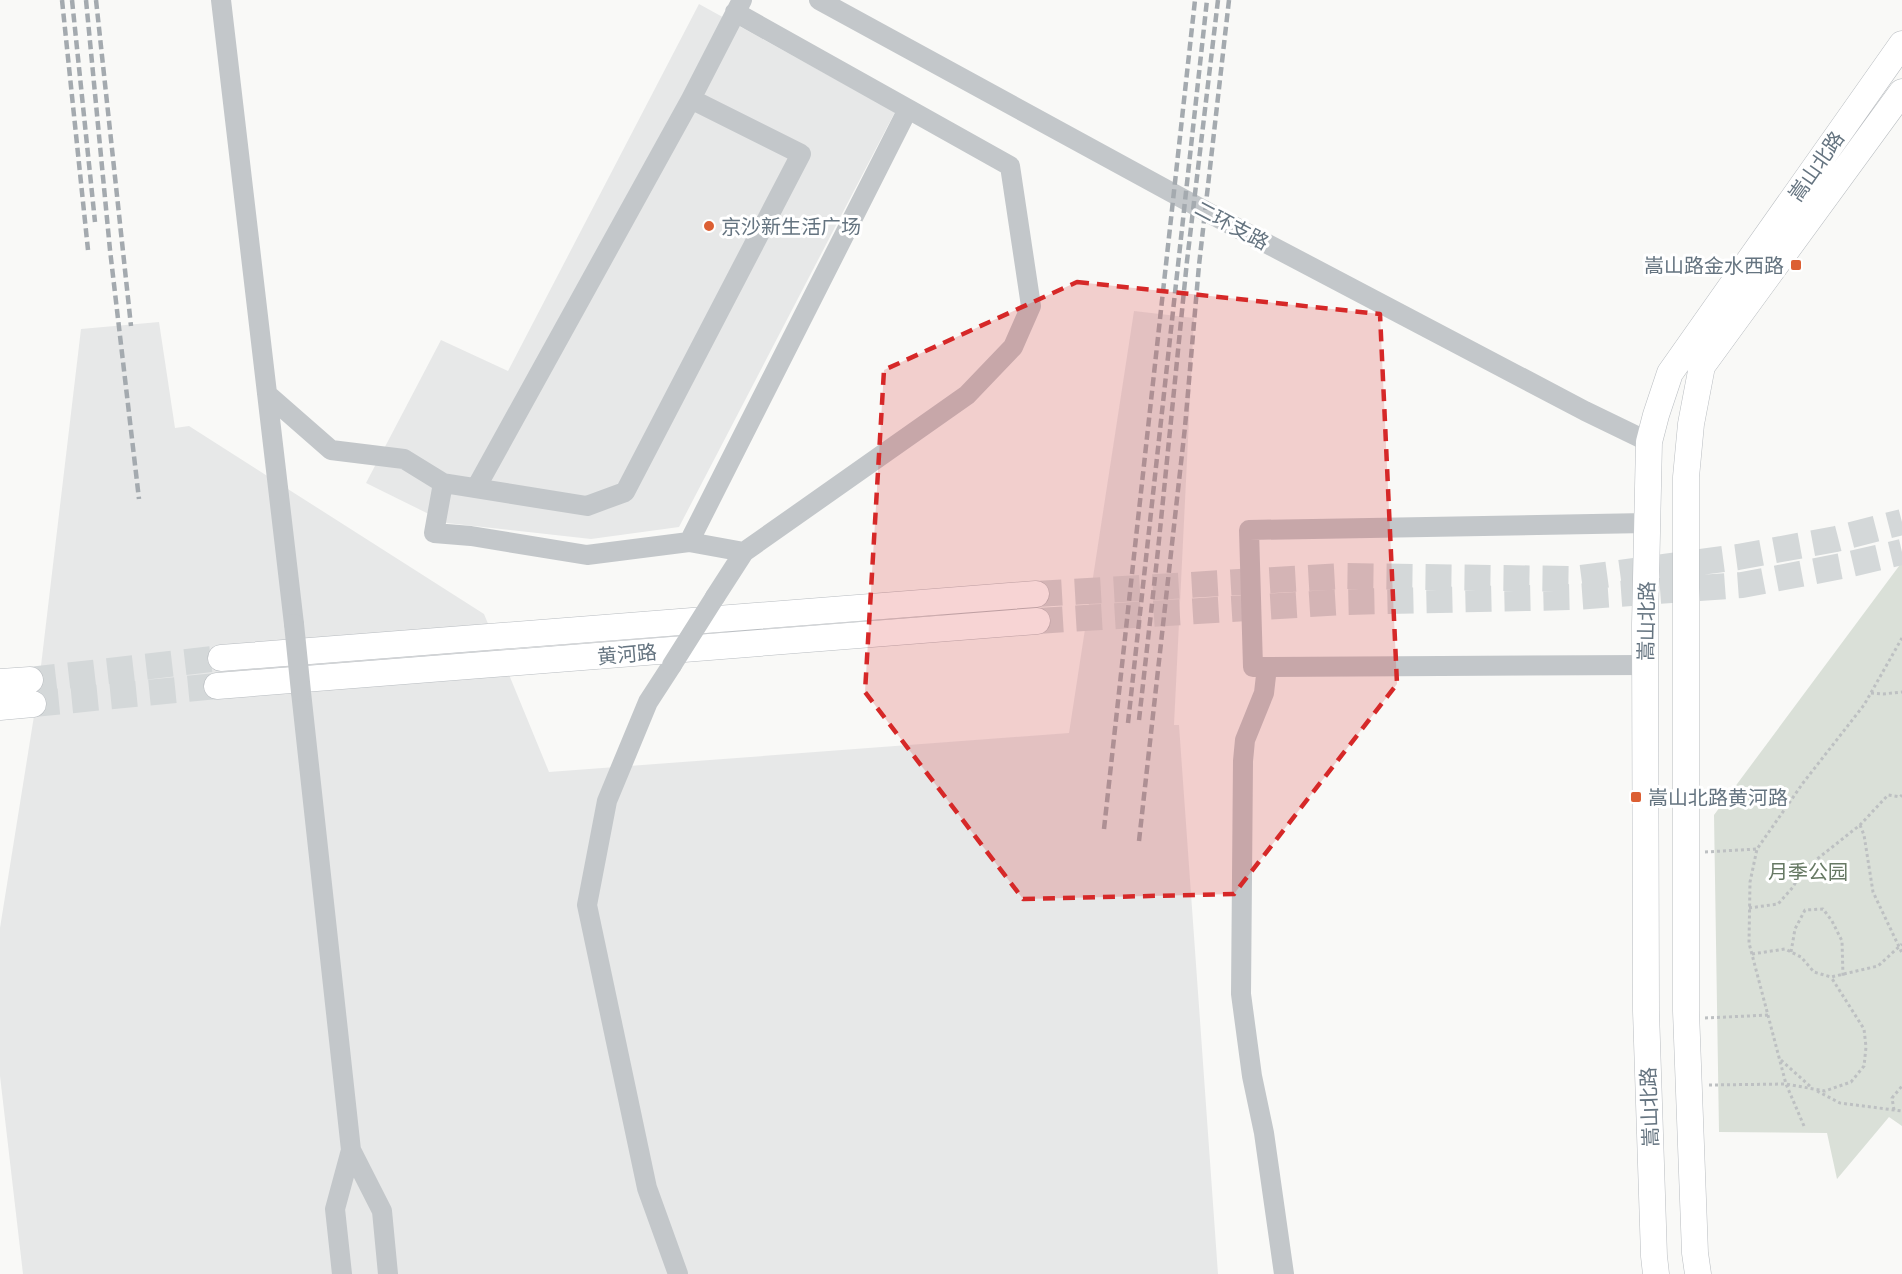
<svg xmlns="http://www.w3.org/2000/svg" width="1902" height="1274" font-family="Quicksand,'Noto Sans SC',sans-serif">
	<rect width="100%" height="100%" fill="#f9f9f7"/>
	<path fill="#e7e8e8" d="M699,4l196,108 -216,415 -88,12 -144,-16 -81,-40 75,-143 67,31z
		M1134,311l60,7 -20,407h5l39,549h-1195l-23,-198v-148l38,-237 43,-362 78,-7 16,106 14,-2 295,188 65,158 520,-39z"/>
	<path fill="#dae0d8" d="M1902,562v564l-13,-9 -52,62 -10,-46 -108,-1 -5,-317z"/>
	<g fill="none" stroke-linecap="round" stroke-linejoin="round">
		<path stroke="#d4d8d9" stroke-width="26" stroke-dasharray="26 13" stroke-linecap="butt" d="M1036,594l307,-18 231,3 164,-22 98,-18 66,-17
			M1037,621l307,-19 231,-5 167,-12 100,-19 60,-14
			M30,680l191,-22
			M33,704l184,-18"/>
		<g stroke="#b8bcc0" stroke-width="27">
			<path id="major" d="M221,658l815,-64
				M0,682l30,-2
				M217,686l820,-65
				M0,707l33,-3
				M1656,1274l-2,-18 -8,-245 -1,-387 4,-182 7,-27 14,-42 232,-329
				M1698,1274l-3,-21 -9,-242v-534l5,-53 11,-58 200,-274"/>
		</g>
		<path stroke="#bdc0c2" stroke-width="3" stroke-dasharray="3 3" stroke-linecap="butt" d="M1871,693l12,1 19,-2
			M1860,825l4,10 9,57 29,61
			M1705,852l52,-3
			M1749,908l29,-4 15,-17 9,-16 58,-46 28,-30 12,2 2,-2
			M1791,952l4,-23 10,-19 18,-1 9,12 10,20 1,35
			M1752,954l33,-5 16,8 13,15 17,5 47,-11 24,-22
			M1705,1018l64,-3
			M1781,1060l31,28
			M1709,1085l77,-1 39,7 26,-9 13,-16 2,-19 -2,-18 -33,-52
			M1817,1091l23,12 62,8
			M1894,1110l-2,-12 10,-12
			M1804,1126l-18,-42 -37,-141 1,-61 7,-33 46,-66 61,-78 38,-67"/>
		<path stroke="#c3c7ca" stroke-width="20" d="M221,0l73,624
			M819,0l403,220 363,191 64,31
			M267,394l64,56 73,9 39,24 144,23 38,-14 176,-338 -110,-55 51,-99
			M443,483l-9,50 37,3 116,19 102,-13 55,10
			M476,488l215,-389
			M689,542l219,-433
			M715,597l29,-45 223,-157 46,-48 18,-41 -21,-140 -275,-154
			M672,665l-24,37 -41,99 -20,104 60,283 31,86
			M1645,665l-392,2 -4,-137 398,-7
			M1267,667l-3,26 -19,47 -2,21 -2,233 11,82 12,57 20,141
			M301,692l50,458 31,61 6,63
			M342,1274l-7,-65 16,-59"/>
		<use href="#major" stroke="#fff" stroke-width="26"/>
		<path stroke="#a4aaaf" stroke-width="4.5" stroke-dasharray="9 4.5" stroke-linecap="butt" d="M62,0l26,250
			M72,0l23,222
			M86,0l24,250 29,249
			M96,0l35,326
			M1139,720l19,-170 29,-289 31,-261
			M1128,723l79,-723
			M1104,829l91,-829
			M1139,841l46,-414 14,-162 30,-265"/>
		<path stroke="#c3c7ca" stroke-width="20" d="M294,624l7,68
			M672,665l43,-68"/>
	</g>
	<path fill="#d62828" fill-opacity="0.2" stroke="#d62828" stroke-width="4.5" stroke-dasharray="12 8" stroke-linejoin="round" d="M1077,282l303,32 17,370 -163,210 -211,5 -158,-207 19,-322z"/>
	<g fill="#dc5f33" stroke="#fff" stroke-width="2">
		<circle cx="709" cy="226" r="6"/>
		<rect x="1790" y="259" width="12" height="12" rx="3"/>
		<rect x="1630" y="791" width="12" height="12" rx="3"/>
	</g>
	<g text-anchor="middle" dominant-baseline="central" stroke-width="6" stroke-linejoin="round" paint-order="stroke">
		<g font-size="20" fill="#657480" stroke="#fff">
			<text transform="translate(1816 166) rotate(-55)">嵩山北路</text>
			<text transform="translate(1232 225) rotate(28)">二环支路</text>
			<text transform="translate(1646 621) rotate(-89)">嵩山北路</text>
			<text transform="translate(627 654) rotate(-5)">黄河路</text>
			<text transform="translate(1649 1107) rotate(-92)">嵩山北路</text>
		</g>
		<g font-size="20" fill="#657480" stroke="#fff" text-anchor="start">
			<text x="721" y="226">京沙新生活广场</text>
			<text x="1784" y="265" text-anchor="end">嵩山路金水西路</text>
			<text x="1648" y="797">嵩山北路黄河路</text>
		</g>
		<g font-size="20" fill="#677964" stroke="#fff">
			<text x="1808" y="871">月季公园</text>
		</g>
	</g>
</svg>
